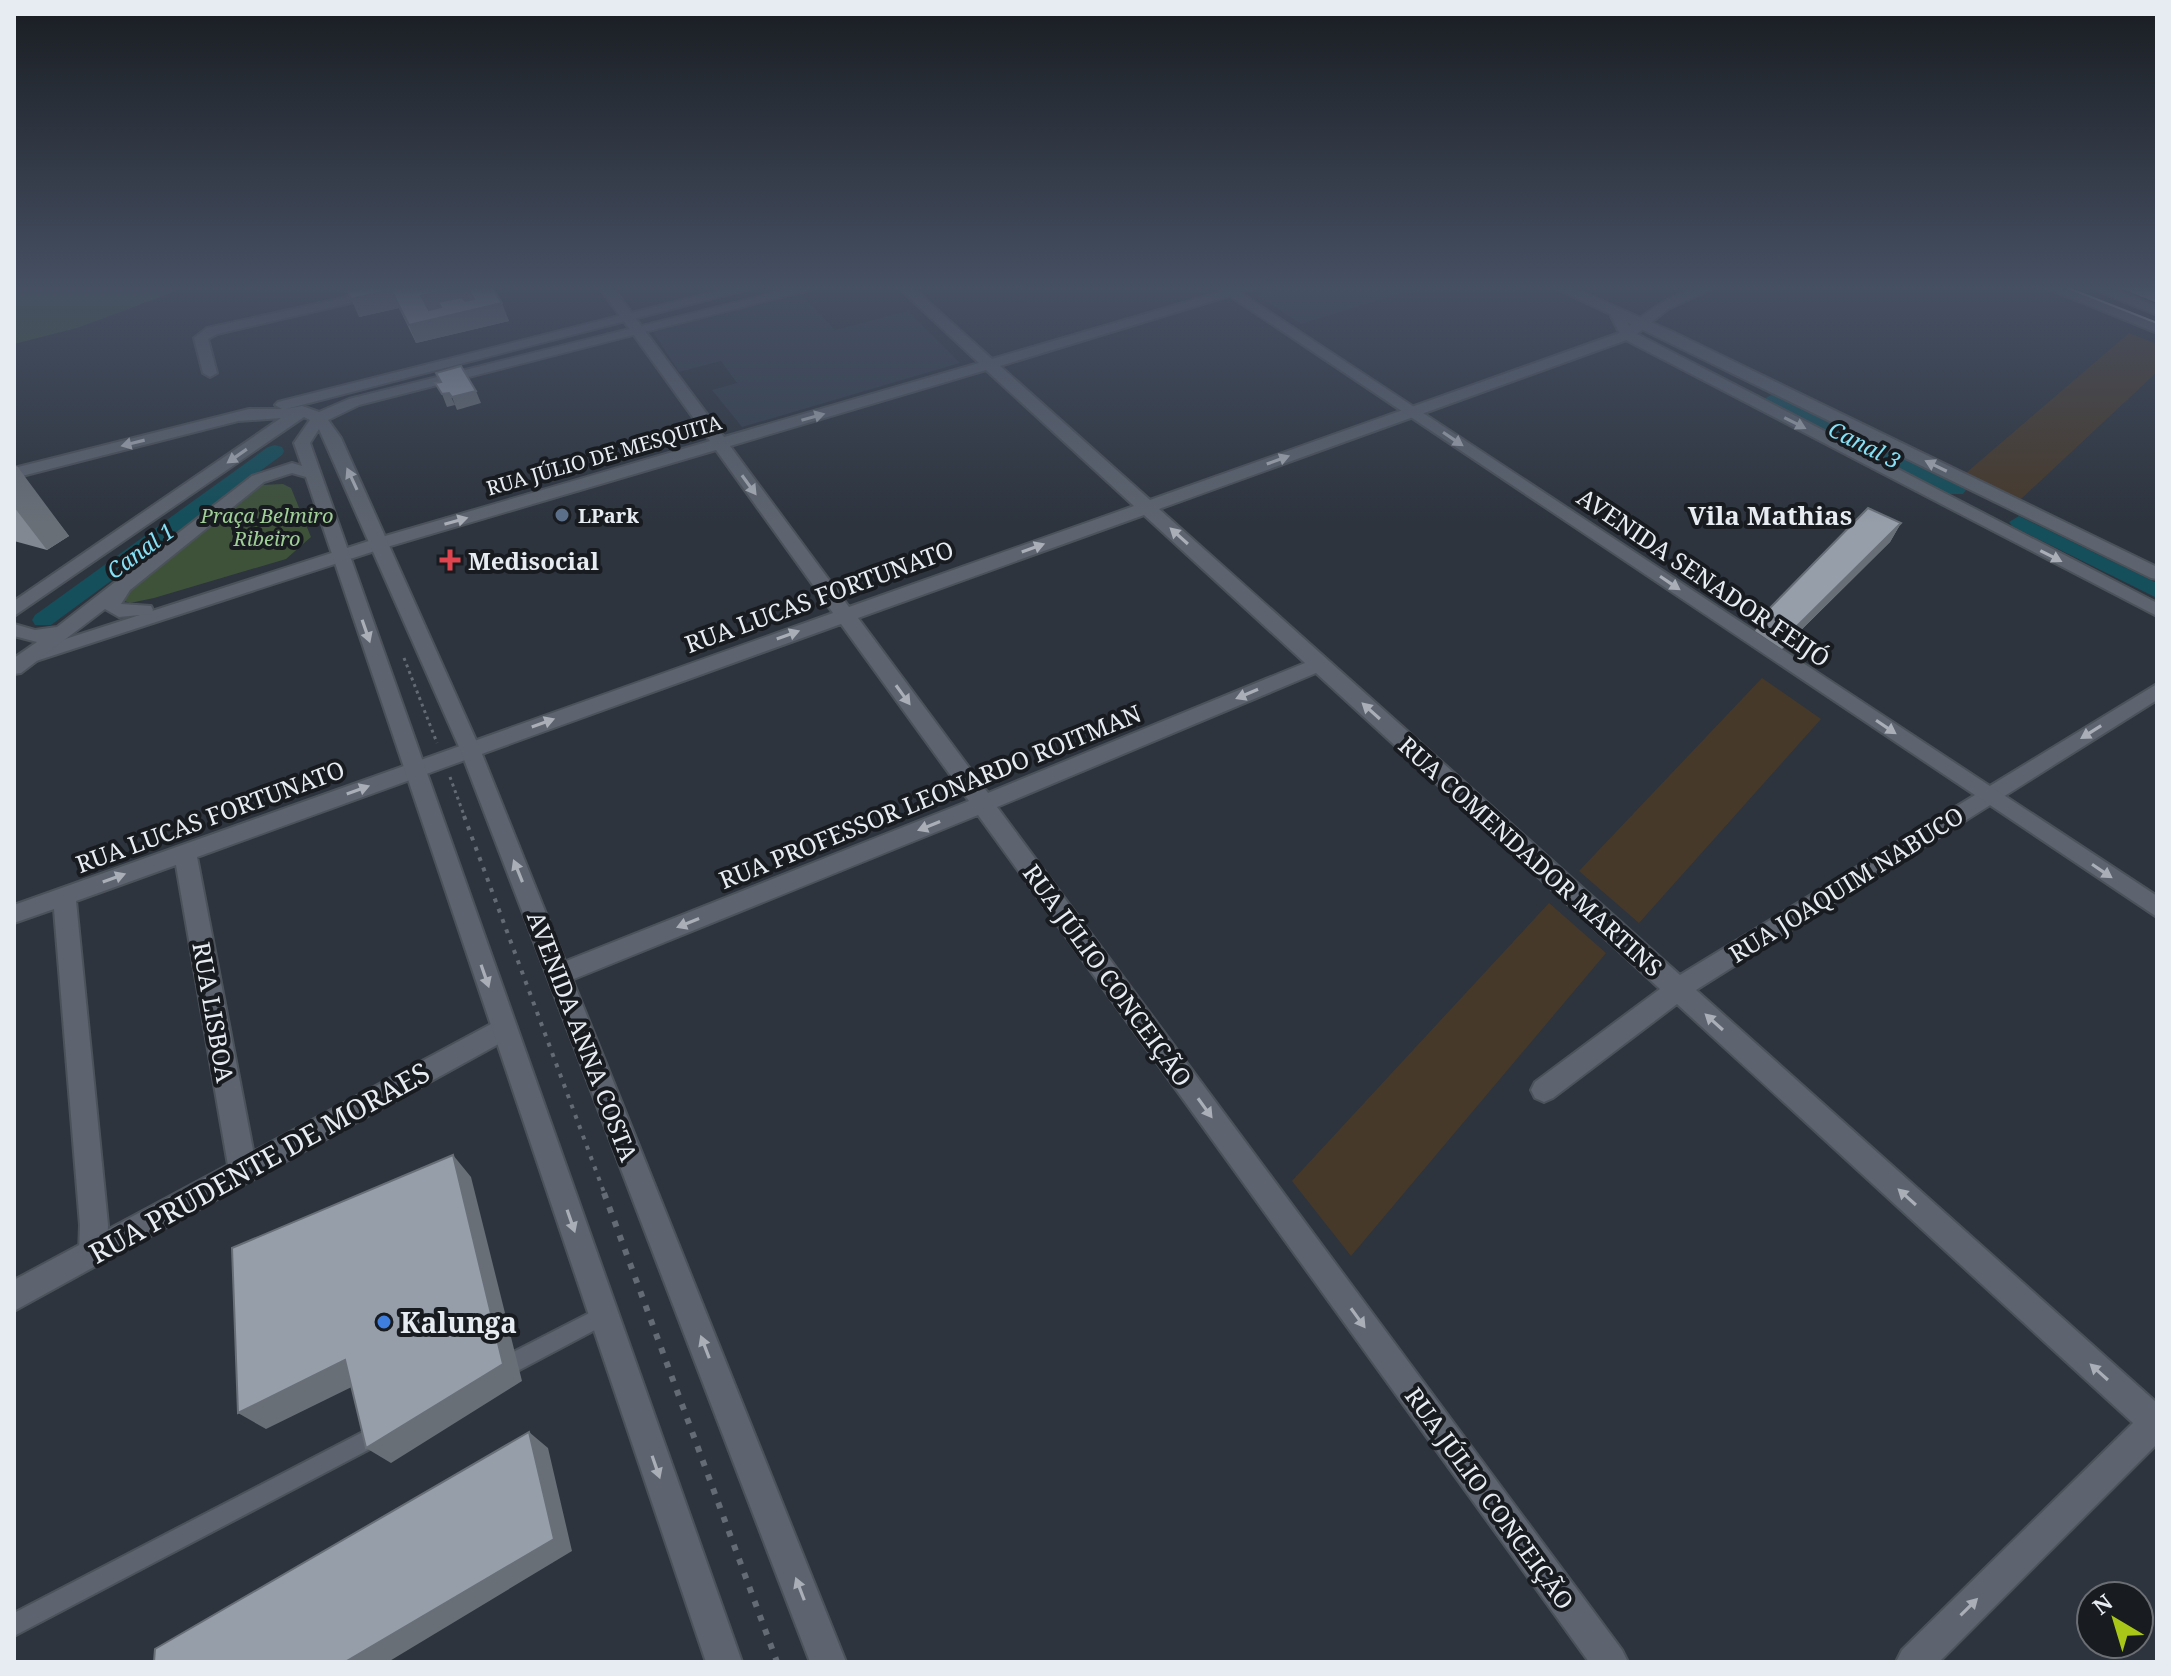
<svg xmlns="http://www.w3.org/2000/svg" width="2171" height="1676" font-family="'Noto Serif',serif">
	<rect width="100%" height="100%" fill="#2d343e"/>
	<path fill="#46392a" d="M2129,333l28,11v28l-136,127 -55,-26z
		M1762,678l59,41 -182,204 -60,-52z
		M1549,903l57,50 -255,303 -59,-75z"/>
	<path fill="#333e4d" d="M1280,288h138l-117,36 -44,-29z
		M801,294l34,36 73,-19 52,52 -218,64 -30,-37 25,-7 -16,-22 -42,11 -26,-40z"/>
	<path fill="#3e523a" d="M14,288h170l-107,40 -63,16z
		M283,484l8,4 20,49 -25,22 -132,39 -24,5 -11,-4 142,-114z"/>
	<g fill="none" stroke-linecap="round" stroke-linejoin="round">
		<path fill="#144f5b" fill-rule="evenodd" d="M1773,394l190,92 3,4 -3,4h-14l-182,-91 -3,-4z
			M275,445l7,2 2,4 -2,4 -231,170h-16l-3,-5 3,-5 233,-168z
			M2019,516l138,67v15l-145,-72 -3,-4z"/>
		<g stroke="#4c525a" stroke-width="4">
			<path id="service" d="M603,1306l7,2 2,7 -2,7 -100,53 -7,3 -7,-3 -3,-7 3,-7z
				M382,1422l7,3 3,7 -3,7 -375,197v-23z"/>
		</g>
		<g stroke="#4c525a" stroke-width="4">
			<path id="minor" d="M389,288h26l-198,46 -9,5 9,34 -7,4 -7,-4 -9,-35 13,-10z
				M600,288h13l111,149 255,-74 -80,-75h14l79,71 242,-71h21l-255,78 150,134 472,-168c29,-23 54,-44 92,-44l-46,21 -36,29 -473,171 521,466 477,-291v16l-461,290 461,413v41l-218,218h-43l6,-12 231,-227 -456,-419 -124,94 -9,4 -9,-4 -4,-8 4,-8 125,-93 -344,-316 -319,134 625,843 6,12h-39l-611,-847 -409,166 -9,3 -9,-3 -3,-7 3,-7 418,-166 -128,-177 -644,233 60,314 -4,9 -10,4 -10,-4 -4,-9 -53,-306 -100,36 32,324 -1,28 -4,10 -10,4 -10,-4 -4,-10 1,-28 -26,-316 -40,14v-18l819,-292 -117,-163 -329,97 -351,114h-14l-3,-4 3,-4 353,-114 335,-98zM986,370l148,136 -285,101 -119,-161zM1144,515l161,148 -317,130 -130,-175z
				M2046,288h19l92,36v9z
				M2091,288h19l47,18v9z"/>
		</g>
		<g stroke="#4c525a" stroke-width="4">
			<path id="tertiary" d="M504,1017l9,3 4,8 -4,8 -499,275v-31z"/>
		</g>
		<g stroke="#4c525a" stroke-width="4">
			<path id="secondary" d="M730,288h23l-467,121 16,-3 17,6 30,-13 445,-111h23l-458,117 -31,15 13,18 139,311 366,913h-36l-350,-913 -141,-320 -9,14 432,1219h-36l-400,-1185 -14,-4 -28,9 -134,108 -9,14 30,2 2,4 -2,4 -32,3 -14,-8 -84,64 -7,1v-16l23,-16 -23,-6v-12l21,6 22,-3 195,-151 40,-13 10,3 -8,-23 16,-23 -6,-3 -290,199v-15l267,-183 -43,3 -224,57v-10l235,-59h33l-7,-4 3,-3z
				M1218,288h15l924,608v21z
				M1555,288h18l100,44 484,235v12l-6,-1 -524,-256 6,10 524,271v13l-535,-278 -12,-24z"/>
		</g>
		<path stroke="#656b74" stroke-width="3" stroke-dasharray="3 4" stroke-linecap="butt" d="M404,658l33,85
			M450,777l15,41"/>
		<path stroke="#656b74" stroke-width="4" stroke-dasharray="4 7" stroke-linecap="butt" d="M464,816l141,379"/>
		<path stroke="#656b74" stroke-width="6" stroke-dasharray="6 9" stroke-linecap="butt" d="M604,1193l173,469"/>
		<use href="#service" fill="#5d646f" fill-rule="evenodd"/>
		<use href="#minor" fill="#5d646f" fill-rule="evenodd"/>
		<use href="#tertiary" fill="#5d646f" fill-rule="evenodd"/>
		<use href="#secondary" fill="#5d646f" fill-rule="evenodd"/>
		<path stroke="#acb1b9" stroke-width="2" d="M2068,288l89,35"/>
	</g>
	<path fill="#818892" d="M364,288h129l16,33 -93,22 -17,-35 -40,9z
		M2120,288h37v15z
		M14,466l55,70 -22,14 -33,-9z
		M1901,523l-11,19 -108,107 -27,-18 11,-19z"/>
	<path fill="#696f77" d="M417,288h50l6,15 -35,-1 4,8 -13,4z
		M391,290l8,18 -40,9 -8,-18z
		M502,303l7,18 -93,22 -7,-18z
		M476,391l5,12 -24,7 -5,-13z
		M449,393l6,12 -8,2 -5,-13z
		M17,466l52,70 -22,14 -33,-43v-39z
		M1901,523l-11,19 -108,107 11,-19z
		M453,1155l18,22 51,204 -131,82 -25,-15z
		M345,1360l25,18 -104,51 -28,-16z
		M529,1432l19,16 24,103 -184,111h-43z"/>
	<path fill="#969eaa" stroke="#696f77" stroke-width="2" d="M364,288h53l1,2 6,-2h30l-33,8 8,14 12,-3 -3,-5 24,-5 3,4 9,-2 -7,-11h26l9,15 -93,22 -18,-35 -40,9 -3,-7z
		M461,366l15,25 -24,6 -3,-4 -7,1 -7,-11 6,-1 -5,-9z
		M1868,508l33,15 -108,107 -27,-18z
		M453,1155l50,209 -137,84 -21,-88 -107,53 -6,-165z
		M529,1432l25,107 -209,123h-191l1,-13z"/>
	<defs><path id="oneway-solid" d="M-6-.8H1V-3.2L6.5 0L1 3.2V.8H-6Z" transform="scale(2)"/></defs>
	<g fill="#a9aeb7">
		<use href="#oneway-solid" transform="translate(813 417) rotate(-16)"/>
		<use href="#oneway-solid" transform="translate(1795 423) rotate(27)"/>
		<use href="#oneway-solid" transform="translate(1453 439) rotate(34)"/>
		<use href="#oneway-solid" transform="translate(133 443) rotate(166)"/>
		<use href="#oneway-solid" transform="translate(237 456) rotate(145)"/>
		<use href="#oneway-solid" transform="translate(1278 460) rotate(-20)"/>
		<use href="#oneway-solid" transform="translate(1936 466) rotate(-154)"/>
		<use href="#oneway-solid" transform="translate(352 479) rotate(-115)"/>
		<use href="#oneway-solid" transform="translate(749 485) rotate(54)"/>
		<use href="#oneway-solid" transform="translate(456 521) rotate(-16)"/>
		<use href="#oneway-solid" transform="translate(1179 536) rotate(-138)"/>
		<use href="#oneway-solid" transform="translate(1033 548) rotate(-20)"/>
		<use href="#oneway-solid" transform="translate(2051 556) rotate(27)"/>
		<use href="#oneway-solid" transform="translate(1670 583) rotate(34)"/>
		<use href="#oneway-solid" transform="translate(366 631) rotate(71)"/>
		<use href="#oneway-solid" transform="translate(788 635) rotate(-20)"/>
		<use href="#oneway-solid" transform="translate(1247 694) rotate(157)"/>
		<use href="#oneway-solid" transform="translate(903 695) rotate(54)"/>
		<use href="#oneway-solid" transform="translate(1371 711) rotate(-138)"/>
		<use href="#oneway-solid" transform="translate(543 723) rotate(-20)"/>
		<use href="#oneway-solid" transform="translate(1886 727) rotate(34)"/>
		<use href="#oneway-solid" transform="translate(2091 732) rotate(148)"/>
		<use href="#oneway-solid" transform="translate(358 790) rotate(-20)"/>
		<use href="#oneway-solid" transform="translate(929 826) rotate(158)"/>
		<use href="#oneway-solid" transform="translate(518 871) rotate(-112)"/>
		<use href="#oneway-solid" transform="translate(2102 871) rotate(34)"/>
		<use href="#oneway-solid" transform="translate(114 878) rotate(-20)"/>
		<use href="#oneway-solid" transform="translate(688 923) rotate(158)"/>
		<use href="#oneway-solid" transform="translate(485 976) rotate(71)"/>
		<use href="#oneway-solid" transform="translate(1714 1022) rotate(-138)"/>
		<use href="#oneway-solid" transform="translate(1205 1108) rotate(54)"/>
		<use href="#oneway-solid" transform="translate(1907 1197) rotate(-138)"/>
		<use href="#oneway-solid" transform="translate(571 1221) rotate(71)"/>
		<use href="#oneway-solid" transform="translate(1358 1318) rotate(54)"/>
		<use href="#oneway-solid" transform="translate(705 1347) rotate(-111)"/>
		<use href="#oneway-solid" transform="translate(2099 1372) rotate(-138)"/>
		<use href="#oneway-solid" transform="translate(656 1467) rotate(71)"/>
		<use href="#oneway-solid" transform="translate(800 1589) rotate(-111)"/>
		<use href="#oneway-solid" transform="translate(1969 1607) rotate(-45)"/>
	</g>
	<linearGradient id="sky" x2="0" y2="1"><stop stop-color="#191d22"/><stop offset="0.55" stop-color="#465063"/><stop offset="1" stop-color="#465063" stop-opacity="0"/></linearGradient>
	<rect width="2171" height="523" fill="url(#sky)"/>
	<circle fill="#5c6f8a" stroke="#181c20" stroke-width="3" cx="562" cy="515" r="8"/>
	<path fill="#e0444e" stroke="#181c20" stroke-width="3" d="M446 548h8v8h8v8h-8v8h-8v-8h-8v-8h8z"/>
	<circle fill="#3f7fe0" stroke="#181c20" stroke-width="3" cx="384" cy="1322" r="8"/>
	<g text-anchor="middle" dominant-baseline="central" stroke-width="8" stroke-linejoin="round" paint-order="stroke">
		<g font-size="20" fill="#e7ebf2" stroke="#181c20">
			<text transform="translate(604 455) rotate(-16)">RUA JÚLIO DE MESQUITA</text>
		</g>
		<g font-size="20" font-style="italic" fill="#a0cf97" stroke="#181c20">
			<text x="267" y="515">Praça Belmiro<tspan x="267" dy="23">Ribeiro</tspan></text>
		</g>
		<g font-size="20" font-weight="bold" fill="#e7ebf2" stroke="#181c20" text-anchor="start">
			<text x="578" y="515">LPark</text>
		</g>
		<g font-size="22" font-style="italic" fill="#86e1f6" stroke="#181c20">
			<text transform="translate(1865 444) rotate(27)">Canal 3</text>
			<text transform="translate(140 550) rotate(-36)">Canal 1</text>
		</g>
		<g font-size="24" font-weight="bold" fill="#e7ebf2" stroke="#181c20" text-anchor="start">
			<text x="468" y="560">Medisocial</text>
		</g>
		<g font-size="24" fill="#e7ebf2" stroke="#181c20">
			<text transform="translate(1704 577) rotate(34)">AVENIDA SENADOR FEIJÓ</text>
			<text transform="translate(819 596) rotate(-20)">RUA LUCAS FORTUNATO</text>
			<text transform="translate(930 796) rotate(-22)">RUA PROFESSOR LEONARDO ROITMAN</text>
			<text transform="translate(210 816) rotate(-20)">RUA LUCAS FORTUNATO</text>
			<text transform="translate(1531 856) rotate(42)">RUA COMENDADOR MARTINS</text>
			<text transform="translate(1846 884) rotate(-32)">RUA JOAQUIM NABUCO</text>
			<text transform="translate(1108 975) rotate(54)">RUA JÚLIO CONCEIÇÃO</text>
			<text transform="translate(214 1012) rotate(80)">RUA LISBOA</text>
			<text transform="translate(583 1036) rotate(69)">AVENIDA ANNA COSTA</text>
			<text transform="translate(1490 1498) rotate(54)">RUA JÚLIO CONCEIÇÃO</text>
		</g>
		<g font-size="26" font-weight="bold" fill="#e7ebf2" stroke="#181c20">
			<text x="1770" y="515">Vila Mathias</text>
		</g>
		<g font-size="28" fill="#e7ebf2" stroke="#181c20">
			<text transform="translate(259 1162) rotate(-29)">RUA PRUDENTE DE MORAES</text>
		</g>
		<g font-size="28" font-weight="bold" fill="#e7ebf2" stroke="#181c20" text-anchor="start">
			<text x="400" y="1322">Kalunga</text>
		</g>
	</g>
	<rect width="2171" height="1676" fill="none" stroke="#e7ebf2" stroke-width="32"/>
	<g transform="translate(2115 1620) rotate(322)"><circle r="38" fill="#181c20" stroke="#6b6f74" stroke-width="2"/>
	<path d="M0-6L14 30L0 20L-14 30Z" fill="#a9c719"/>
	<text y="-12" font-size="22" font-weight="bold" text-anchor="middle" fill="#e7ebf2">N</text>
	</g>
</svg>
